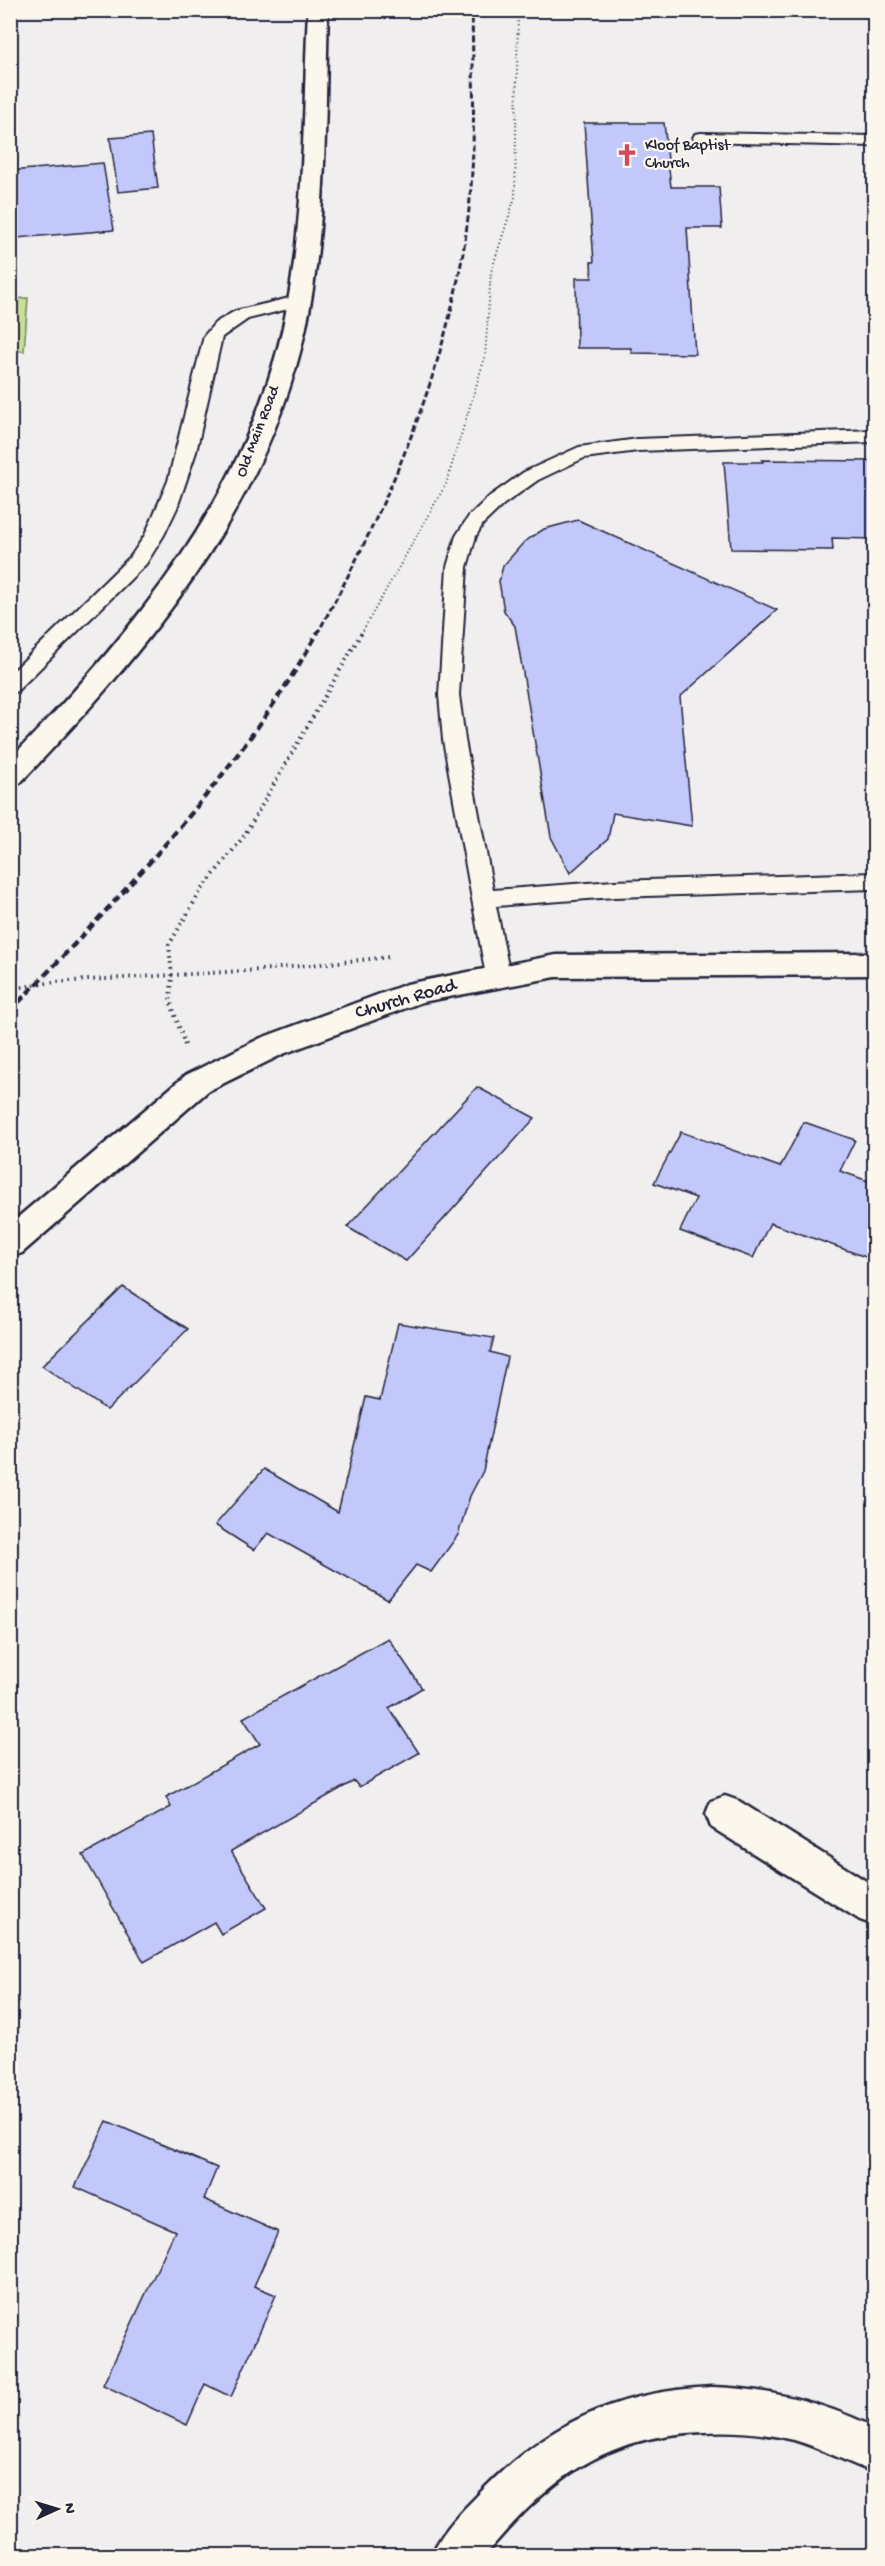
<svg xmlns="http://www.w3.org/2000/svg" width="885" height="2566" font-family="'Gochi Hand',sans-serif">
	<rect width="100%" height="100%" fill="#f0eeef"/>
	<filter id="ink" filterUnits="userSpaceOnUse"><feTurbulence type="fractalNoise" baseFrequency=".0167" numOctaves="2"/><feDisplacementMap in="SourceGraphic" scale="12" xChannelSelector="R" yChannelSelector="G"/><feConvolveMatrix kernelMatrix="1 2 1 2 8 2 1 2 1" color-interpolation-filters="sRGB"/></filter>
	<g filter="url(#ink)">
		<path fill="#c7de94" stroke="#748068" stroke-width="1.5" d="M28,298l-4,53h-13v-52z"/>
		<path fill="#c2c8fa" stroke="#22223b" stroke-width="1.5" d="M584,123h80l7,64h48l3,41h-35l8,126 -64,-1v-5h-54l-1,-70h16l-1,-16h3z
			M151,135l7,53 -40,4 -8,-54z
			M103,163l11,67 -98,8 -6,-67z
			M762,460l112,1v78l-42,-1 1,12 -102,-1 -7,-87h39z
			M578,520l199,90 -97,87 12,129 -79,-13 -5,26 -38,34 -19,-36 -36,-211 -11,-15 -5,-30 4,-15 21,-24 20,-13z
			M477,1087l58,31 -129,143 -59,-34z
			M804,1122l51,18 -15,31 34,12v77l-104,-37 -17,35 -73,-27 16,-33 -42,-15 27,-51 99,35z
			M123,1287l65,42 -81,81 -65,-44z
			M398,1323l96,15 -4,14 17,5 -24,114 -13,25 -12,39 -27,37 -15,-7 -28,35 -120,-67 -14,17 -39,-25 49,-56 74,43 28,-115 14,3z
			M388,1638l34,50 -33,20 30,45 -60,34 -5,-6 -123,70 35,57 -45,26 -7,-12 -70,40 -61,-107 88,-48 -5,-10 94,-53 -17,-26z
			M107,2121l110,47 -13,31 74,33 -24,54 22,9 -45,102 -26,-13 -18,41 -84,-40 72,-154 -100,-44z"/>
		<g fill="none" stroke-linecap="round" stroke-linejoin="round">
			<g stroke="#22223b" stroke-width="4">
				<path id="service" d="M701,133l173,3v10l-179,-4 -2,-4 2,-4z
					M298,296l9,5 -3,4 -56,14 -26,18 -26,115 -19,56 -13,27 -18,29 -129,127 -7,2v-19l121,-118 14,-21 23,-54 36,-145 11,-13 20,-12z
					M874,430v12l-236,9 -54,7 -46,22 -34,24 -21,20 -7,12 -9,31 -8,128 6,45 28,150 121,-9 260,-8v16l-260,8 -118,9 14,70 -4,6 -8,2 -8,-2 -4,-6 -43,-236 -4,-45 8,-128 9,-31 13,-20 21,-20 34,-24 55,-25 59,-8z"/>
			</g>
			<g stroke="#22223b" stroke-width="5">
				<path id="minor" d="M725,1796l14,5 135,85v39l-14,-5 -149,-93 -5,-13 5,-13z
					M712,2387c59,2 109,15 162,40v45c-27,-9 -52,-24 -80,-32 -29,-7 -61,-10 -91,-8 -102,4 -155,49 -219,124h-53c10,-23 27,-41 44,-58 67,-72 140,-107 237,-111z"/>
			</g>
			<g stroke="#22223b" stroke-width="5">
				<path id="tertiary" d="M308,10h20c-3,102 -1,219 -22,317 -39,183 -161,325 -286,456l-10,2v-26c121,-124 234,-259 273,-432 22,-100 20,-214 25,-317z"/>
			</g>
			<g stroke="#22223b" stroke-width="5">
				<path id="secondary" d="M874,953v22l-318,2 -134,25 -139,52 -75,37 -186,162 -12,4v-33l176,-149 75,-37 146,-54 149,-29z"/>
			</g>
			<path stroke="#22223b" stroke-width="2" stroke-dasharray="1 3" stroke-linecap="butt" d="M361,634l85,-150 39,-127 6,-85 24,-75 3,-187"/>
			<path stroke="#22223b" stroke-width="4" stroke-dasharray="1.5 4.5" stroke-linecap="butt" d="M10,989l44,-7 206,-12 130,-13
				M185,1045l-15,-45 2,-24 -3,-31 31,-53 44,-56 118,-204"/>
			<use href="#service" fill="#fbf7ec" fill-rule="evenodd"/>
			<use href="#minor" fill="#fbf7ec" fill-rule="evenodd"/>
			<use href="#tertiary" fill="#fbf7ec" fill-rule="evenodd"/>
			<use href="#secondary" fill="#fbf7ec" fill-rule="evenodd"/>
			<path stroke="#22223b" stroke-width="3" stroke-dasharray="6 3" stroke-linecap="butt" d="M317,634c72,-130 136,-276 152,-425 7,-66 4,-133 3,-199"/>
			<path stroke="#22223b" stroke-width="4.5" stroke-dasharray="8 4.5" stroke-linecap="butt" d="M10,1011c113,-116 228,-237 308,-379"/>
		</g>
	</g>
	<defs>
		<g id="church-bare" transform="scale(1.8)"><path d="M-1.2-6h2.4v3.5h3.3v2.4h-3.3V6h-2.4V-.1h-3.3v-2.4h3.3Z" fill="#d1495b" stroke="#fbf7ec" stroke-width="2.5" paint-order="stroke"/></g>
	</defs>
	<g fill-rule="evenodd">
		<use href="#church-bare" x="627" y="155"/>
	</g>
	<g text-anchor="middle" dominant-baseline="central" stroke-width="4.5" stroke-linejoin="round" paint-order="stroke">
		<g font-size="16" fill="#22223b" stroke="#fbf7ec" text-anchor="start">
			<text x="645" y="146">Kloof Baptist<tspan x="645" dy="18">Church</tspan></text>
		</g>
		<g font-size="16" fill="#22223b" stroke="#fbf7ec">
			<text transform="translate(259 432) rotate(-69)">Old Main Road</text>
		</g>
		<g font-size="20" fill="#22223b" stroke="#fbf7ec">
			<text transform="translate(406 1000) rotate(-16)">Church Road</text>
		</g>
	</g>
	<rect width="885" height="2566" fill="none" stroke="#fbf7ec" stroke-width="36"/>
	<rect x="18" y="18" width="849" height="2530" fill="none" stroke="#22223b" stroke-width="2" filter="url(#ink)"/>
	<g transform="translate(57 2509) rotate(86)" stroke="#fbf7ec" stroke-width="4.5" paint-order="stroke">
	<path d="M0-4.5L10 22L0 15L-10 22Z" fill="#22223b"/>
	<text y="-9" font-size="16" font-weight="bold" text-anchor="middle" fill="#22223b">N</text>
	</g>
</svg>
